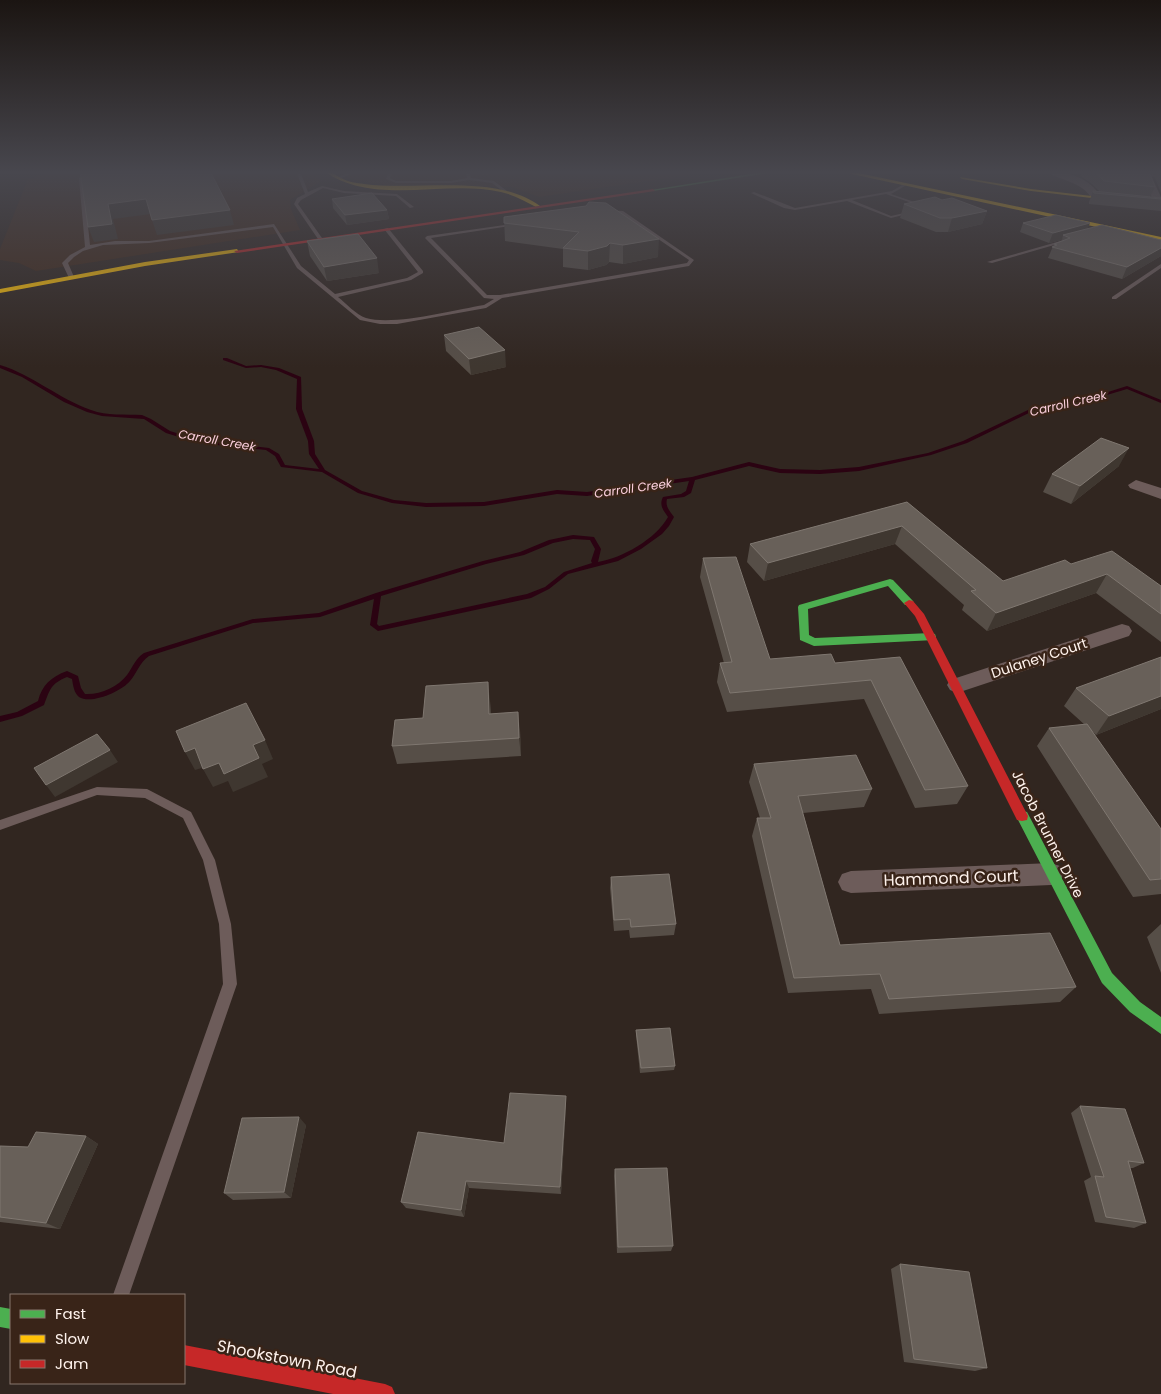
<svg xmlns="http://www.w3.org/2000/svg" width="1161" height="1394" font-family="Poppins,sans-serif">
	<rect width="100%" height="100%" fill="#312620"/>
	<path fill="#41291a" d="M57,171h257l7,10 -31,19 1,9 9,21 -264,41 -17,-8 -19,-3v-11l28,-70z
		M338,171h377l-176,26 -27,-10 -126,-2 -32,-5z"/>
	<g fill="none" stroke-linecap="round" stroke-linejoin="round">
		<path fill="#2b0312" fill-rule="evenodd" d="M223,358h4l19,8 15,-1 18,3 22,9 1,32 12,32 1,13 10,16 37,21 32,9 32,3 58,-1 73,-12 30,2 105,-15 57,-15 31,7 40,1 39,-3 69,-14 35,-12 65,-31 61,-12 38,-12 34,14v3l-34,-14 -37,11 -59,12 -64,31 -36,12 -72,16 -39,3 -40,-1 -31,-7 -54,14 -4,13 -7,4 -17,2c-2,8 3,12 7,18l-5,9 -7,8 -21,15 -23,12 -50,13 -19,15 -18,9 -153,33 -8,-6 4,-26 -54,18 -67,6 -104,33c-10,7 -12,17 -19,25 -8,10 -39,24 -51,16 -5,-4 -6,-12 -7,-18l-5,-2c-17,7 -17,13 -23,28l-22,11 -22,6v-6l17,-4 21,-11c4,-16 13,-24 29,-30l11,5 3,12 4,6c15,1 33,-7 42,-19 6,-8 8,-16 17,-22l109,-34 66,-6 57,-20 107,-32 37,-9 29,-12 24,-5 21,2 7,12 -3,13c24,-4 58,-23 70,-45 -5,-7 -9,-12 -5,-20l18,-3 5,-3 3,-10 -102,15 -30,-2 -73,12 -58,1 -34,-4 -34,-10 -36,-21 -41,-5 -6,-11 -9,-6 -49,-5 -25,-4 -26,-8 -22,-14 -42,-3 -15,-4 -23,-10 -42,-25 -22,-9v-3c33,10 59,34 91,45 16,6 34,4 51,5l9,4 19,12 22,7 25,4 52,6 10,6 6,11 34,4 -10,-15 -1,-13 -12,-32 1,-30 -21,-9 -15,-3 -15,1 -23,-8zM573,539l17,1 5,9 -4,12 1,2 -28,9 -19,15 -18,7 -148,32 -2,-2 4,-28 105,-32 38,-9 29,-12z"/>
		<path fill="#6d5c5a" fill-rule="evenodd" d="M296,171h4l8,21 14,-6 22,5 53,3 17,13 -4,1 -14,-12 -52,-3 -21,-5 -22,12 -3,4 24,34 -4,1 -24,-35 3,-6 8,-4z
			M352,171h7l-20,8 -3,-1z
			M389,171h4l-3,7 6,3h55l16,-3 -1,-5 -36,-2h77c-13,5 -24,3 -37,3l1,4 23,3 13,10 -3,1 -12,-9 -23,-3 -18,3h-55l-10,-4z
			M1146,174l15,1v2l-16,-1z
			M81,177l2,1 7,67 25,-4h34l125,-17 27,42 34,28 72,-16 11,-6 -34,-43 4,-1 35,43v2l-12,7 -73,17c8,6 18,18 28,21 28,8 88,-8 118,-13l10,-6 -10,-1 -59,-60 2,-2 92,-13 -2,2 -86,13 56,57h13l187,-32 2,-3 -69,-47 -17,-1 2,-2 18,1 71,49 -5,6 -187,32 -16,10 -89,16h-17l-20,-4 -63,-52 -24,-41 -124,16 -46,2 -20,6 -9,6 -6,6 6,14 -5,1 -7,-15 8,-8 15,-8 -6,-69z
			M904,184l1,2 -14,8 35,12v2l-40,-14 -34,6 39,16 22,-5 2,1 -24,6 -44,-17 -52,9 -11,-2 -33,-15 3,-1 41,16 97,-17z
			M1064,240l4,1 -76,22 -5,-1z
			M1161,264v4l-45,31h-4v-2z
			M97,787l50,2 44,23 24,48 16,64 6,60 -108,311h-16l110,-311 -4,-60 -16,-64 -20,-42 -38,-20 -48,-3 -97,35v-10z"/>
		<path fill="#6d5c5a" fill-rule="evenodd" d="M1045,171c21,0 46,6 56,27l-8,2c-12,-20 -31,-18 -48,-29z
			M1141,171h8l12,26v11l-6,-3z
			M1136,480l25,8v11l-31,-11 -2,-3z
			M1122,624l7,2 3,5 -3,5 -172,57 -7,-3 -3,-5 3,-5z
			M1051,863l9,3 4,8 -4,8 -9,3 -200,8 -9,-3 -4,-8 4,-8 9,-3z"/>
		<path fill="#4caf50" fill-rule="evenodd" d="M768,171h14l-129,20 -2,-1z
			M890,579l3,1 20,21 1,2 -1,2h-8l-17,-19 -80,23 1,26 6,3 116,-5 4,1 1,3 -1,3 -121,6 -14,-6 -2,-33 1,-2z
			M1022,811l5,1 85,161 28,29 21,15v17l-31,-22 -28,-29 -86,-167 1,-4z
			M0,1307l11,2v20l-11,-2z"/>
		<path fill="#ffc107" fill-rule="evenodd" d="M324,171c8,0 11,4 17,7 7,4 16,5 23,6 53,7 132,-11 176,22l-4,1c-11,-6 -22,-12 -35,-15 -57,-13 -126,15 -177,-21z
			M849,171l312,66v4l-323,-70z
			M960,177l71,12 130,15v2l-130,-15 -69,-12z
			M237,249l2,3 -94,14 -145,27v-4l145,-27z"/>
		<path fill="#c62828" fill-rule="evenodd" d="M653,189l2,2 -418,62 -3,-2z
			M909,600l4,1 11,13 104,202 -1,4 -5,1 -5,-1 -102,-204 -11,-13z
			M184,1345l201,39 7,3 3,7h-62l-149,-29z"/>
	</g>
	<path fill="#564e47" d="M953,171h23l-16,3z
		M1080,171h69l6,16 -5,10 11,1v13l-72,-7v-2l4,-11h6l-7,-7 -10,-7z
		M1151,171h10v22l-6,-15 2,-4 -5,-2z
		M332,199l55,11 2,9 -42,6 -14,-17z
		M942,200l45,11 -5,13 -34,8h-12l-36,-14 4,-14z
		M586,206l72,51 -35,7 -14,-2 -3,3 -18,5 -25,-3v-18l-58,-8 -1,-24z
		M1023,223l65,6 73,11v16l-39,23 -74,-21 6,-14 7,-2 1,-2 -13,3 -29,-11z
		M307,241l72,32 -52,8 -17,-25z
		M444,335l62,32 -35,8 -25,-24z
		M1119,466l-48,38 -28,-12 9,-18z
		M907,502l96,79 68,-17 90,22v56l-65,-49 -109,38 -25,-21 2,-5 -69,-61 -131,37 -17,-19 3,-18z
		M703,558l67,101 65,4 65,-6 68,129 -11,18 -42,4 -51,-109 -137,13 -10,-30 3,-19h4l-24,-86z
		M1161,657v52l-65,26 -4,-4 69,98v65l-28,3 -96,-151 12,-18 36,-3 -21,-19 12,-18z
		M490,701l1,13 29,16 1,26 -124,8 -5,-18 31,-28z
		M754,764l118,25 -8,18 -61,6 37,132 236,42 -16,15 -181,12 -8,-25 -83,4 -36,-157 5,-18h3l-11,-36z
		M611,877l65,47 -2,11 -44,3 -1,-8 -15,1 -4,-43z
		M1161,924v49l-14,-36z
		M636,1030l39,36 -1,4 -34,3 -4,-38z
		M566,1096v9l-5,89 -92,-6 -5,29 -58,-9 -5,-6 103,-59z
		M1080,1106l64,57 -11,5h-3l16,55 -12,5 -39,-6 -11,-41 7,-4 -20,-64z
		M306,1125l-15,73 -58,2 -9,-7z
		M86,1136l12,8 -38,85 -60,-7v-76l28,1z
		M615,1169l58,77 -2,5 -54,2 -3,-77z
		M900,1264l87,104 -12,3 -71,-9 -13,-93z"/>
	<path fill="#3f3730" d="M961,171h15l-16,3z
		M146,199l5,15 -38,5 5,20 -24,3 -6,-15 20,-23z
		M230,210l4,15 -77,10 -5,-15z
		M387,210l2,9 -42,6 -2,-10z
		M987,211l-5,13 -34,8 4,-14z
		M1090,223l-4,10 -23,2 -1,5 -13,3 4,-10z
		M659,239l-1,18 -35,7v-19z
		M610,243l-1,19 -3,3 -18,5v-19z
		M1161,248v8l-39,23 5,-12z
		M377,258l2,15 -52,8 -3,-14z
		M505,350l1,17 -35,8 -2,-16z
		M1129,448l-10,18 -48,38 9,-18z
		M902,526l-7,18 -131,37 4,-18z
		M1107,574l-11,19 -109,38 9,-18z
		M488,682l2,19 1,31 -2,-18z
		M1161,696v13l-65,26 13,-19z
		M518,712l2,18 1,26 -2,-18z
		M265,740l8,19 -11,5 6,13 -35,15 -5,-11 -15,6 -10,-18z
		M195,748l10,19 -10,3 -10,-18z
		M110,750l8,12 -63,35 -9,-12z
		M566,1096v9l-5,89 -1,-7z
		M299,1117l7,8 -15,73 -7,-6z
		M86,1136l12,8 -38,85 -14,-6z
		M466,1181l3,7 -5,29 -3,-7z"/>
	<path fill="#686059" stroke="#7f7770" d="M80,171h130l20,39 -78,10 -6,-21 -38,5 4,20 -24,3z
		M1095,171h54l6,16 -51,-6z
		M1093,191l68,7v1l-67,-6z
		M372,193l15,17 -42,5 -13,-16z
		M935,197l7,3 10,-2 35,13 -35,7h-12l-36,-14z
		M589,202l17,1 53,36 -36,6 -13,-2 -3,3 -19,5 -25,-3 16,-16 -75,-9v-6l82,-11z
		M1056,215l34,8 -37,10 -30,-10z
		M1102,225l59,15v8l-34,19 -75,-20 5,-2 -3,-1 16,-6 -7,-3z
		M358,234l19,24 -53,9 -17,-26z
		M479,327l26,23 -36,9 -25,-24z
		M1101,438l28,10 -49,38 -28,-12z
		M907,502l96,79 62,-21 6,4 41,-13 49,35v28l-54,-40 -111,39 -25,-22 5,-1 -74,-64 -134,37 -18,-19z
		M736,557l34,102 61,-5 4,9 65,-6 68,129 -43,4 -54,-110 -141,13 -10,-30 12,-1 -29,-104z
		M1161,657v39l-52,20 -33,-28z
		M488,682l1,32 29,-2 1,26 -127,8 3,-26 28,-2 3,-32z
		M246,703l19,37 -12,5 6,13 -35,16 -5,-11 -16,6 -8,-21 -10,4 -9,-21z
		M1087,724l74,105v50l-11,1 -101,-152z
		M97,734l13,16 -64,35 -12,-17z
		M856,755l16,34 -74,7 42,149 210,-12 26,54 -187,12 -9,-25 -86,4 -37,-160h14l-17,-54z
		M669,874l7,50 -45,3 -1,-8 -16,1 -3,-43z
		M670,1028l5,38 -34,2 -5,-38z
		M510,1093l56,3 -6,91 -94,-6 -5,29 -60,-8 17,-70 86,11z
		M1080,1106l45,3 19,54 -16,-2 18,62 -40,-6 -11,-41 9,1z
		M299,1117l-15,75 -60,1 18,-75z
		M36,1132l50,4 -40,87 -46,-6v-71l28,1z
		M667,1168l6,78 -55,1 -3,-78z
		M900,1264l69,8 18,96 -73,-9z"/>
	<linearGradient id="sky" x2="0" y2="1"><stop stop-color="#1b1512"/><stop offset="0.47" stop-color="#48474e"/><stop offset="1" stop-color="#48474e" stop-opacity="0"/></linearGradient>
	<rect width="1161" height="367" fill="url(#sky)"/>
	<g text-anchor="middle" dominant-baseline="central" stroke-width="5" stroke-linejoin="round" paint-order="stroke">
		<g font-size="12" font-style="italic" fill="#fbcfdc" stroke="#392418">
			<text transform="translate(1068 403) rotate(-13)">Carroll Creek</text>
			<text transform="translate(217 440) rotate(10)">Carroll Creek</text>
			<text transform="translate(633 488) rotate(-8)">Carroll Creek</text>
		</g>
		<g font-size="14" fill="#fef2ec" stroke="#392418">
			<text transform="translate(1039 658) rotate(-18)">Dulaney Court</text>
			<text transform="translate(1048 834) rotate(63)">Jacob Brunner Drive</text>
		</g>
		<g font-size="16" fill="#fef2ec" stroke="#392418">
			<text transform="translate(951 878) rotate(-2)">Hammond Court</text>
			<text transform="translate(287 1359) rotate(11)">Shookstown Road</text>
		</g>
	</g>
	<rect x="10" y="1294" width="175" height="90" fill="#392418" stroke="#88766d"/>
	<rect x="20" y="1310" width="25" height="8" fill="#4caf50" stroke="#88766d"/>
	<text x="55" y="1319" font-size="15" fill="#fef2ec">Fast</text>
	<rect x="20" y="1335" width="25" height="8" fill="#ffc107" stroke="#88766d"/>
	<text x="55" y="1344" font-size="15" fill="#fef2ec">Slow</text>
	<rect x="20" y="1360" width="25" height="8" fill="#c62828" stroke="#88766d"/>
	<text x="55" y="1369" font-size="15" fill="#fef2ec">Jam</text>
</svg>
